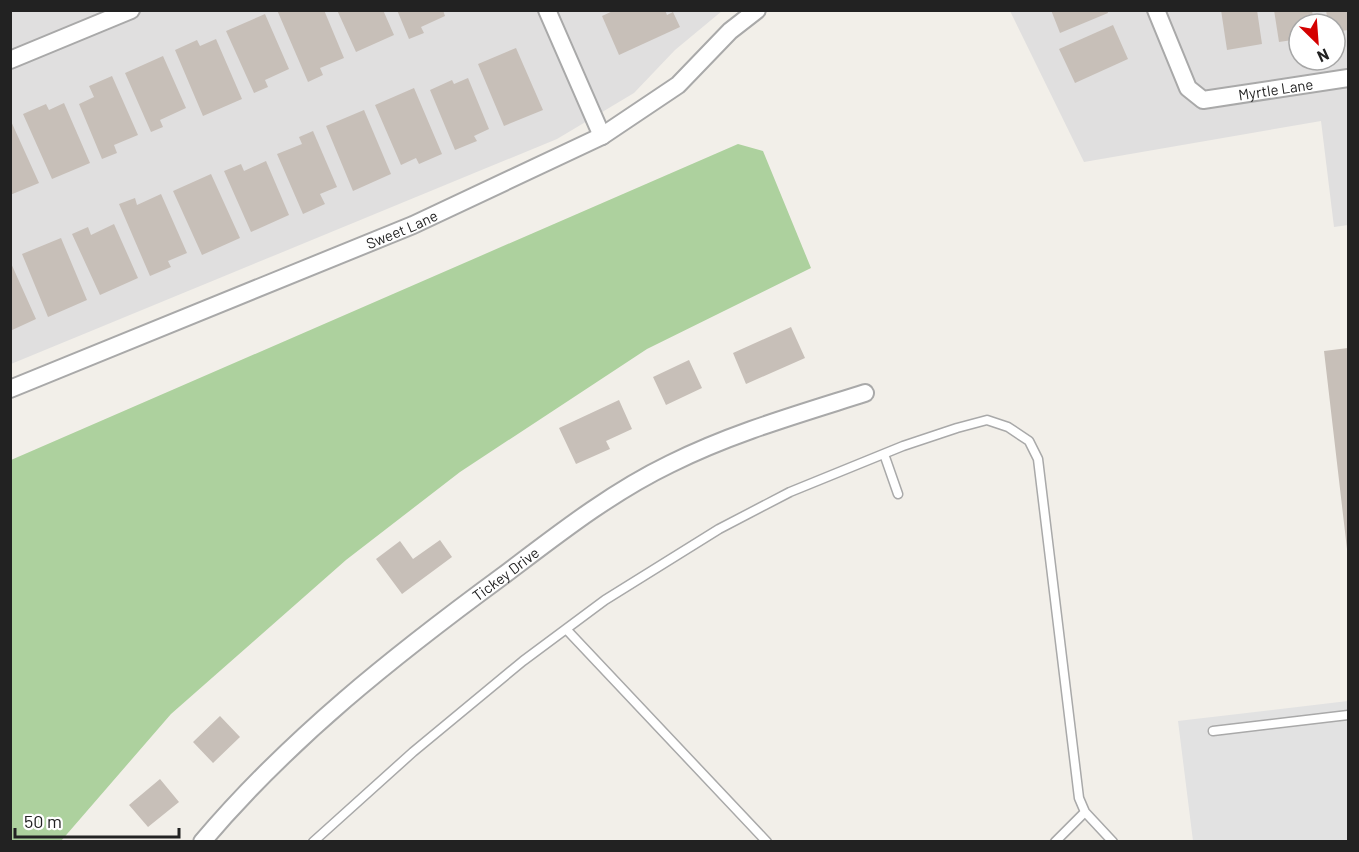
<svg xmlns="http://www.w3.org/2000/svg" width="1359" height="852" font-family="Barlow,sans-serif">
	<rect width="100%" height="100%" fill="#f2efe9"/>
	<path fill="#e0dfdf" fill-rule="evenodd" d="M11,11h711l-47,39 -41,43 -77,46 -546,225z
		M1010,11h338v214l-14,2 -13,-106 -237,41zM1299,24h36v36h-36z"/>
	<path fill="#add19e" d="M738,144l25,7 48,117 -164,81 -187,123 -114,88 -175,154 -110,127h-50v-381z"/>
	<path fill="#e2e2e2" d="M1348,701v140h-155l-15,-120z"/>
	<path fill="#c7bfb8" d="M277,10h47l20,48 -24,10 3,7 -15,7z
		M337,10h46l11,25 -38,17z
		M397,10h46l2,6 -24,11 3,6 -15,6z
		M615,10h50l2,5 6,-3 7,15 -61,28 -17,-39z
		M1051,10h56l1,3 -48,20z
		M1221,10h36l5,34 -35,6z
		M1274,10h38l2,14h-15v15l-20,3z
		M1326,10h22v20l-13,2v-8h-7z
		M265,14l24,55 -24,11 3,7 -14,6 -28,-62z
		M1113,25l15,34 -53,24 -16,-34z
		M216,39l26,60 -39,17 -28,-66 22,-10 3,6z
		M516,48l27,62 -39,16 -26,-62z
		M163,56l23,52 -26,12 3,7 -12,5 -26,-59z
		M112,76l26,59 -24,10 3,8 -15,6 -23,-55 15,-7 -5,-11z
		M468,78l21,51 -15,7 3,5 -22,9 -25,-60 22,-10 2,4z
		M414,88l28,66 -23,10 -3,-6 -15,7 -26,-60z
		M64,103l26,60 -38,16 -29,-65 23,-10 3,6z
		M364,110l27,64 -38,17 -27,-65z
		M10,119l29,64 -29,12z
		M313,131l24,56 -17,7 5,10 -22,10 -26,-60 25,-10 -3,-7z
		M266,161l23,54 -38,17 -27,-61 17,-7 3,7z
		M211,174l29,64 -38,17 -29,-64z
		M161,194l26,59 -19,8 3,6 -21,9 -31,-72 16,-6 2,7z
		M114,224l24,54 -38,17 -28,-61 16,-7 3,8z
		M61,238l26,62 -39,17 -26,-63z
		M10,261l26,58 -26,12z
		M791,327l14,31 -59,26 -13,-31z
		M1348,348v201h-1l-23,-198z
		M689,360l13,28 -36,17 -13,-28z
		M619,400l13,29 -26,12 4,8 -34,15 -17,-36z
		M440,540l12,17 -50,37 -26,-35 24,-18 13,18z
		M220,716l20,21 -27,26 -20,-21z
		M160,779l19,23 -31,25 -19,-22z"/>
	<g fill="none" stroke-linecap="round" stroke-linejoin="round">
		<g stroke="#a9a9a9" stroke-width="11">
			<path id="lane" d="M884,454l14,40
				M566,629l201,213
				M1213,731l135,-16
				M313,842l100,-90 110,-91 82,-61 114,-71 71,-37 113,-46 54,-18 30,-8 21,7 21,14 9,18 41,339 6,14
				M1055,842l30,-30 28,30"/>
		</g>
		<g stroke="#a9a9a9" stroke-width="20">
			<g id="street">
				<path d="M547,10l55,126"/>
				<path id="s1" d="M1156,10l32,78 15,12 145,-22"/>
				<path d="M10,60l121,-50"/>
				<path id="s2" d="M10,389l403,-164 189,-89 76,-51 52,-54 27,-21"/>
				<path id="s3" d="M202,842c88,-104 193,-187 302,-267 53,-40 106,-82 166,-111 62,-31 129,-50 195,-71"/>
			</g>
		</g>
		<use href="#lane" stroke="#fff" stroke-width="8"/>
		<use href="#street" stroke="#fff" stroke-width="16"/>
	</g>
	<g text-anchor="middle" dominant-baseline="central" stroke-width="6" stroke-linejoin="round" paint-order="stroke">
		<g font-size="15" fill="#222" stroke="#fff">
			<text stroke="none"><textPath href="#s1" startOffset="177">Myrtle Lane</textPath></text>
			<text stroke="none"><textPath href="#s2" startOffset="423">Sweet Lane</textPath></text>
			<text stroke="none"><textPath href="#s3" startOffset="406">Tickey Drive</textPath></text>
		</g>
	</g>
	<rect width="1359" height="852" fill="none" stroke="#222222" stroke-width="24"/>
	<g transform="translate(1317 42) rotate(155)"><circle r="28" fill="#ffffff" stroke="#a7a7a7" stroke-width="1.5"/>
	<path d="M0-4.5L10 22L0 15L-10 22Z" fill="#d40000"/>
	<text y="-9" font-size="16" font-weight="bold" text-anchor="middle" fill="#222222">N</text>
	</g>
	<path d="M15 828v9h164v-9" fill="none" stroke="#222222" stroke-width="3"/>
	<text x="24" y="828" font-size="18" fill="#222222" stroke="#ffffff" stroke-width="4.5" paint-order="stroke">50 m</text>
</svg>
